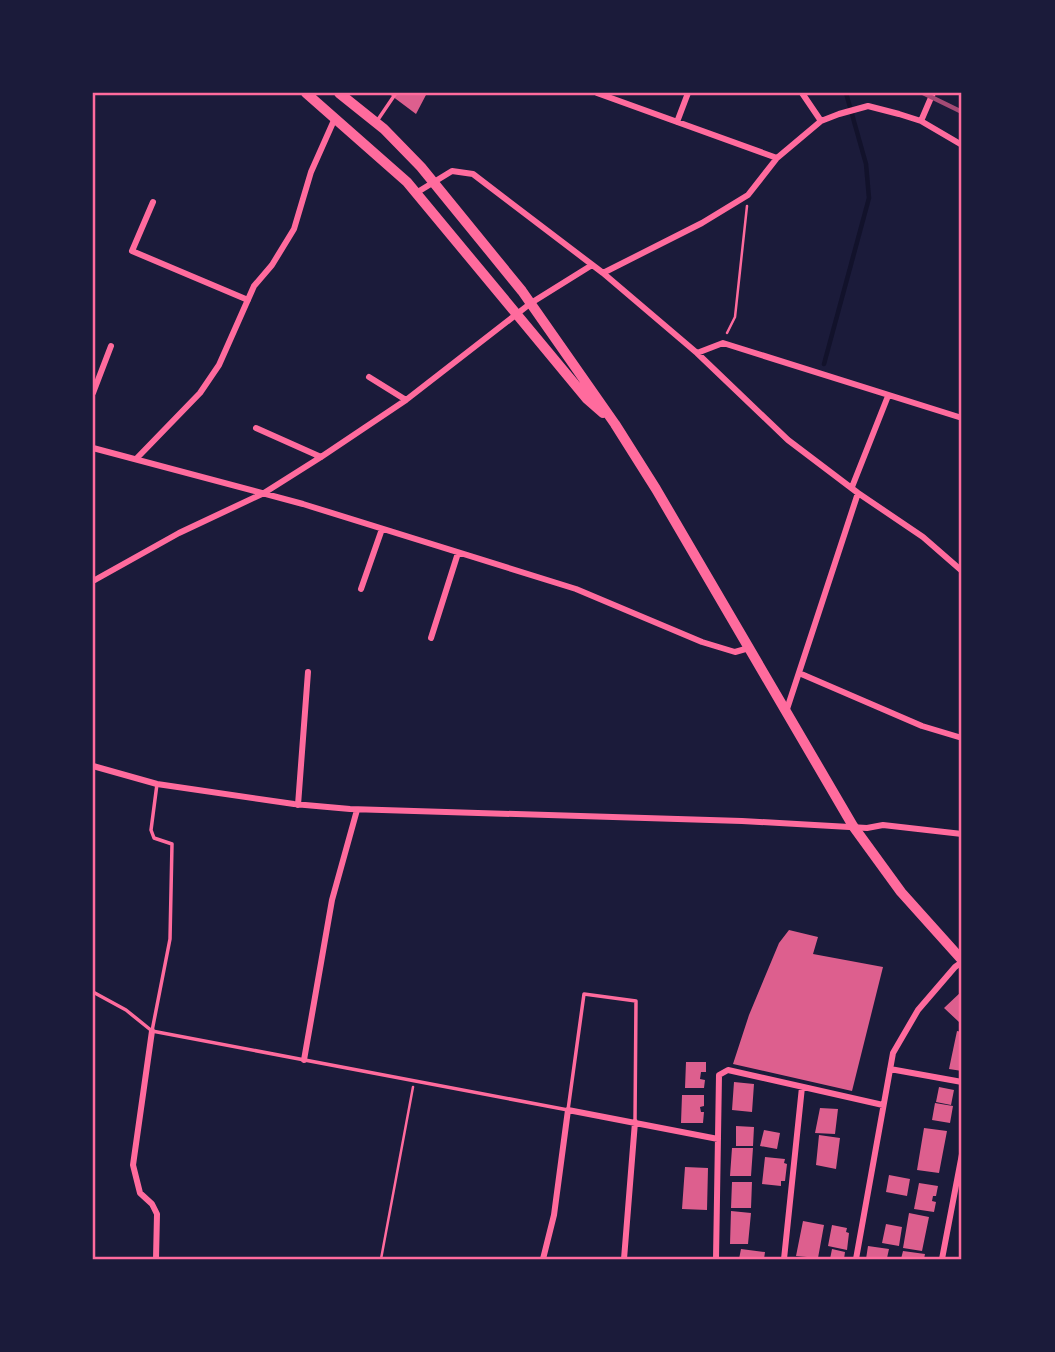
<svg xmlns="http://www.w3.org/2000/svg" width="1055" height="1352" font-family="'DM Sans',sans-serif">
	<rect width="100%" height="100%" fill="#1b1b3a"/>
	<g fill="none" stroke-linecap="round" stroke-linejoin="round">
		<path stroke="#12122b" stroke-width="4.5" d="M824,364l45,-166 -3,-34 -20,-71"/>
	</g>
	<path fill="#dd5f8e" d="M388,93h39l-11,21z
		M789,930l29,7 -5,17 70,13 -31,124 -119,-27 16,-49 30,-72z
		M962,991v28l-3,3 -15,-14z
		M957,1031l5,1v39l-13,-2z
		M686,1062h20v10h-5l-1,7 5,1 -1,8h-19z
		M734,1082l20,2 -2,28 -20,-2z
		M939,1087l15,3 -3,15 -15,-3z
		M682,1095h22v11l-4,1 1,5h3l-1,11h-22z
		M935,1103l18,3 -3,17 -18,-3z
		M820,1108l18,1 -3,25 -20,-1z
		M736,1126l18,1 -1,19h-17z
		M924,1128l23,3 -8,42 -22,-3z
		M764,1130l16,3 -3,16 -17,-3z
		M819,1135l21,3 -4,31 -20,-4z
		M732,1148h21l-2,28h-21z
		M765,1157l20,2 -1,4 3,1 -2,17h-4v5l-19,-2z
		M685,1167l23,1 -1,42 -25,-1z
		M889,1175l21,4 -3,17 -21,-4z
		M732,1182h20l-1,26h-20z
		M919,1183l19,3 -2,10h-3l-1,5 4,1 -2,10 -20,-3z
		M731,1211l20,2 -3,31h-18z
		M909,1213l20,4 -7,34 -19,-3z
		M803,1221l21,4 -6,33 -22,-2z
		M886,1224l16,3 -3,19 -17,-3z
		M832,1225l15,3 -1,4 3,1 -2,17 -19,-4z
		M868,1246l21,3 -2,9 -21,1z
		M741,1249l24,3 -1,7h-25z
		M832,1249l13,3 -1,7h-14z
		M903,1251l22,3 -1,5h-23z"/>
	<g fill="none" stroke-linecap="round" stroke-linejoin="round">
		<path stroke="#ff6b9d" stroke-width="2.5" d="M727,333l8,-16 12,-111
			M381,1259l32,-172"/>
		<path stroke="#ff6b9d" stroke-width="3.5" d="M377,121l19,-28
			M93,992l33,18 26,21 416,79 16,-116 52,7 -1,121
			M152,1031l18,-92 2,-95 -18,-6 -3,-8 6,-46"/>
		<path stroke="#ff6b9d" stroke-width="6" d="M597,93l180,65
			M802,93l19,28
			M921,121l12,-28
			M677,122l11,-29
			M416,193l36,-22 21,3 130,99 94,80 91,87 70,53 65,44 39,34
			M153,202l-21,49 116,49
			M603,273l99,-50 46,-28 29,-37 44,-37 18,-7 29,-8 31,8 22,7 41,24
			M697,353l26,-10 239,75
			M369,377l37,23
			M93,393l18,-47
			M256,428l65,29
			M93,448l210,56 273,85 126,53 33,10 14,-4
			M137,458l63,-65 19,-28 35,-79 18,-21 22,-36 17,-57 24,-54
			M852,487l36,-91
			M93,581l86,-48 85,-40 57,-36 85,-57 125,-97 61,-38
			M361,589l21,-60
			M431,638l27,-85
			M799,673l123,53 40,12
			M787,709l71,-216
			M93,766l64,18 137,20 56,5 392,12 125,7 16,-3 79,9
			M298,805l10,-133
			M152,1031l-19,134 7,28 12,11 5,10 -1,45
			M304,1060l28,-160 25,-90
			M890,1069l72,13
			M543,1259l11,-44 14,-105 150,29
			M624,1259l11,-137
			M716,1259l3,-184 9,-5 155,35
			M784,1259l18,-172
			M856,1259l37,-206 25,-43 37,-43 7,-5
			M942,1259l20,-105"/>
		<path stroke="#ff6b9d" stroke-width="10" d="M306,93l101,89 180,217 16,14
			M339,93l45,36 37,38 101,124 93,133 41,65 197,337 48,66 61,68"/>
		<path stroke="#a44b75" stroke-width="4.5" d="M923,93l39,19"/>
	</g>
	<rect width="1055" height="1352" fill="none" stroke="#1b1b3a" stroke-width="189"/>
	<rect x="94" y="94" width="866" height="1164" fill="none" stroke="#ff6b9d" stroke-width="2.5"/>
</svg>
